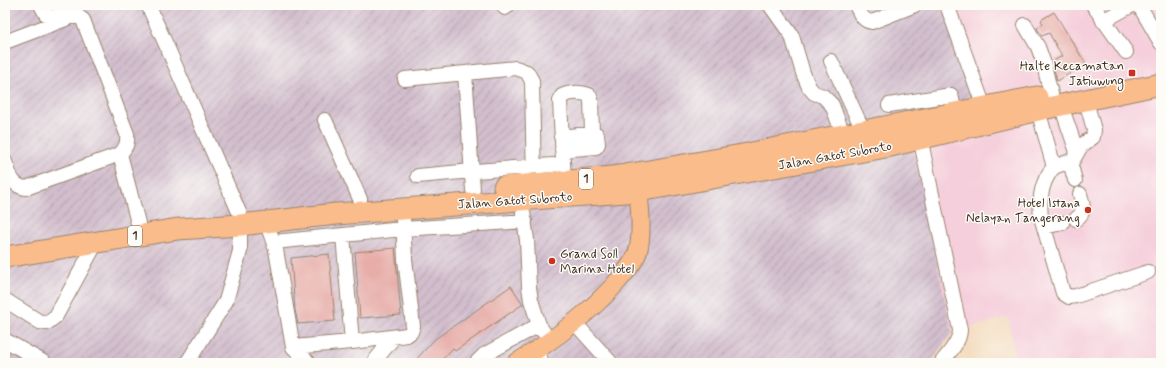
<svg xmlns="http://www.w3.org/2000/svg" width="1166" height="368" font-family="Mynerve,sans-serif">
	<defs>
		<pattern id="industrial-furrows" width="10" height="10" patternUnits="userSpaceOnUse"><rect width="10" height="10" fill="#d1bdcc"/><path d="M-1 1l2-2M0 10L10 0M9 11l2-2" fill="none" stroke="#ab9aa5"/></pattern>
	</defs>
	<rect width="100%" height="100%" fill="#fdfcf7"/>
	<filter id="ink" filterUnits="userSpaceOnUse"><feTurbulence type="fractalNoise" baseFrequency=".025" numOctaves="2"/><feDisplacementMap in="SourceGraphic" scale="8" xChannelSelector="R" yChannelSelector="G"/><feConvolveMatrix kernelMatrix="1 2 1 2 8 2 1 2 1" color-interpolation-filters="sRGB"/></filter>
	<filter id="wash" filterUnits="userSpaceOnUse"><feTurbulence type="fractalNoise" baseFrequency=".012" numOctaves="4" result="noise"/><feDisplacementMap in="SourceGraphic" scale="16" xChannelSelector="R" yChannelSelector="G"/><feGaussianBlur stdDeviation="0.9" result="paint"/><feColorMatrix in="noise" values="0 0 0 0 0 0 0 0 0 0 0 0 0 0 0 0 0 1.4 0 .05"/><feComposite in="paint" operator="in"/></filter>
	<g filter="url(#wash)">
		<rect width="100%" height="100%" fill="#f4dec2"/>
		<path fill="#f5cfdb" d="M966,5h195v58l-7,2 7,20v237l-2,2 2,3v36h-145l-8,-46 -56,16 -40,-190 41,-134z"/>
		<path fill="url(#industrial-furrows)" d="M5,5h946l33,121 -72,17 40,190 -22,30h-925z"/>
		<g id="blocks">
			<path fill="#e7ada9" d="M1054,12l32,52 -29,17 -5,-19 10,-6 -13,-23 -7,3 -5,-8 6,-4 -2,-4z
				M395,248l6,67 -41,3 -5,-66z
				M329,254l6,67 -37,3 -3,-14 -4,-52z
				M511,286l12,18 -68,47 -2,-3 -14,15h-26l22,-24z"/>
		</g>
	</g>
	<g filter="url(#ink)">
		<use href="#blocks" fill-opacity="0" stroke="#988470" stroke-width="1"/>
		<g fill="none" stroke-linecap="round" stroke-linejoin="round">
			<g stroke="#988470" stroke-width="16">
				<path id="minor" d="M41,5l5,9 6,4 27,-13
					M148,5l20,44 71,163
					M770,5l22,31 11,37 6,14 5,6 9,3 9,9 11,29
					M856,5c4,8 6,16 16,17l43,-17
					M947,5l37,102
					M1093,5l33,47
					M1139,5l22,38
					M505,8l3,-3
					M1103,21l29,-16
					M1025,25l13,22 5,14 8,33
					M5,42l66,-25h8l4,3 44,114c1,9 -1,14 -7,20l-94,34c-15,-2 -16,-14 -21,-26
					M831,61l32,69
					M465,73l8,117
					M405,79l111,-11 11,4 5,9 2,103
					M889,105l62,-10 4,17
					M1038,110l16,57c-13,14 -15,32 -13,50l22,76 6,4 7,-1 72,-24
					M1065,117l12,35
					M325,120l35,79
					M919,132l41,198c0,12 -12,24 -19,33
					M561,137l34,-4 2,2 1,9 -2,3 -34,3
					M120,154l18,69
					M1070,162l5,18
					M1054,167l19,-7 8,-14 12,-9 1,-7 -6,-22
					M476,171l77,-6
					M418,176l54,-5
					M564,181l-4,-80 2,-5c8,-4 19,-4 27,-1l2,4 1,34
					M523,212l4,28 2,47 2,13 8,25 11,17
					M1076,219c10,-7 7,-14 4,-25
					M266,221l10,29 17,97 16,16
					M1044,227l18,-4
					M343,235l9,107
					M274,242l129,-13 122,-8
					M5,300l35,22 7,1 9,-7 40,-73
					M575,323l36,40
					M5,340l40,23
					M293,347l59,-5 55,-7 4,-3 2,-6 -8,-67 -2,-39
					M537,351l5,12
					M187,363l39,-62 14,-50v-26
					M373,363l21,-26
					M476,363l8,-8 55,-30"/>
			</g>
			<g stroke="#988470" stroke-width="20">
				<path id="major" d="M516,363c38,-23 72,-48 102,-82 7,-8 15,-17 19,-27 7,-19 2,-55 0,-76"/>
			</g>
			<g stroke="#988470" stroke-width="23">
				<path id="highway" d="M504,187l108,-10 25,-4 105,-18 295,-58
					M5,257l173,-28 62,-4 96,-11 303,-23 247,-44 152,-37 123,-26"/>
			</g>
			<use href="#minor" stroke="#fff" stroke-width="14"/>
			<use href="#major" stroke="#fabc8b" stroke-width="18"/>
			<use href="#highway" stroke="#fabc8b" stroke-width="21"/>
		</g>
	</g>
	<g fill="#c8321e" stroke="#fdfcf7" stroke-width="1.5">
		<rect x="1128" y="69" width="8" height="8" rx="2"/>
		<circle cx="1088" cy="210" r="4"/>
		<circle cx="552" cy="261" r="4"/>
	</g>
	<g text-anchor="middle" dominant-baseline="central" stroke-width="3" stroke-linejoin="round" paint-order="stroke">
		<g fill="#fdfcf7" stroke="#75695f" stroke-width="1">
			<rect x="579" y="169" width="14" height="20" rx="3"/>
			<rect x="128" y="226" width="14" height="20" rx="3"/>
		</g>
		<g font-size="12" font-weight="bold" fill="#3b2a1e">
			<text x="586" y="179">1</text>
			<text x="135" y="236">1</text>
		</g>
		<g font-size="13" fill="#3b2a1e" stroke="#fdfcf7" text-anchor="end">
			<text x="1124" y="66">Halte Kecamatan<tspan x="1124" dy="15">Jatiuwung</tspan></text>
			<text x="1080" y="203">Hotel Istana<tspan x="1080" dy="15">Nelayan Tangerang</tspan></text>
			<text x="560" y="254" text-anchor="start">Grand Soll<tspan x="560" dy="15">Marina Hotel</tspan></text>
		</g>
		<g font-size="13" fill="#3b2a1e" stroke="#fdfcf7">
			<text transform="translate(835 156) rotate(-10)">Jalan Gatot Subroto</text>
			<text transform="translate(515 201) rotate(-4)">Jalan Gatot Subroto</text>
		</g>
	</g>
	<rect width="1166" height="368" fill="none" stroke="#fdfcf7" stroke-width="20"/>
</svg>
